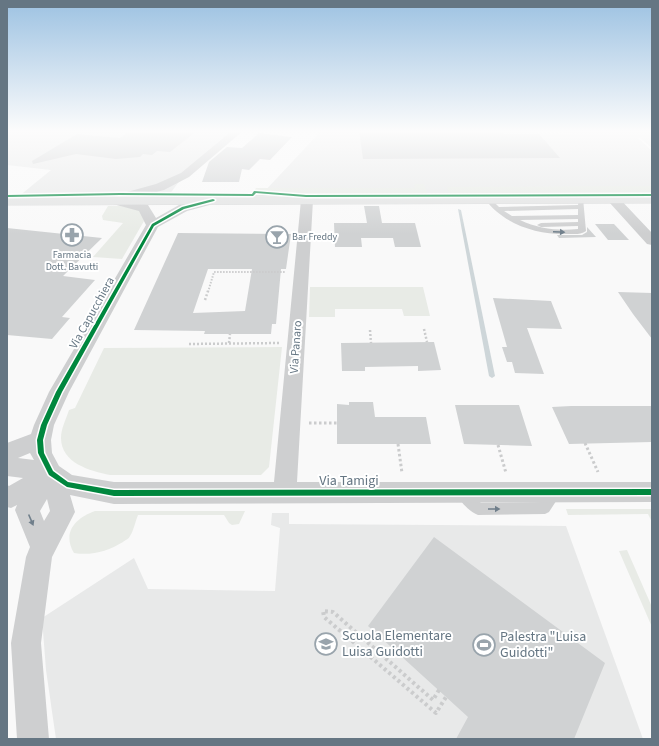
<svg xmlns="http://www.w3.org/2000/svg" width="659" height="746" font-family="'Source Sans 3',sans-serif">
	<rect width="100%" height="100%" fill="#f9f9f9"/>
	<path fill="#e8e9e9" d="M7,130h232l-55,45 -18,24 -148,-2 33,-27 -44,-5z
		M322,130h174l92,5 -54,-5h118v18l-12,-10h-2l14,13v42l-390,1z
		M272,513h17v11l277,2 77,213h-587l-10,-69 -4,-52 92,-60 14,31 127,2 5,-63 -9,-3z"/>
	<path fill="#e8ebe6" d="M414,184h10l3,10 -125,1 -48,-4 2,-3h159z
		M652,186v8l-202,1 -3,-8z
		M108,206h13l19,4 4,11 -22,38 -29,-2 30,-34 -20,-3 -1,-4z
		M310,287h113l7,29h-26l-2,-7h-67v8h-26z
		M282,347l-13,120 -8,8h-151c-20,-4 -49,-12 -49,-37 0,-9 5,-19 8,-28l6,-2 29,-60z
		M566,509h86v13l-4,-8 -80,1z
		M95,511h150l-6,13 -7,1 -3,-2 -5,-8h-86c-3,7 -4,15 -8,21 -1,3 -5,4 -7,6 -15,9 -31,14 -49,11 -12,-20 1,-35 21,-42z
		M627,550l25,57v20l-33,-76z"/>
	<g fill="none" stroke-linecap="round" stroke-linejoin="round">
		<path fill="#ced6d9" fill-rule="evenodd" d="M458,209l3,1 34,166 -3,2 -3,-2z"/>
	</g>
	<path fill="#d0d2d3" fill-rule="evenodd" d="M131,130h67l-28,22 -13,-1 -5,4 -9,-1 -3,3 -24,2 -40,-5 -43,10 -1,-3 45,-27 43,4z
		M359,130h108l1,2 33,-1 2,3h36l21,24 -197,1z
		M259,133l33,4 -22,23 -10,-1 -11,11 -7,-1 -3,13h-37l7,-20 18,-15 15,1z
		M364,206h15l3,17h33l6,24h-26l-2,-9h-32l1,9h-27l-1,-24h33z
		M595,224h19l15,16h-21z
		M587,227l9,10 -37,1 -2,-3h25l5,-3z
		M7,228l95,10 -39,38 32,4 -33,37 8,1 -18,21 -45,-4z
		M178,233l113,1 -5,35h-5l-5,55h-4l-1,10h-67l1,-3 -71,-1zM208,269h44l-7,42 -52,2z
		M618,292l34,1v46l-19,-25z
		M493,298l58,3 11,28 -35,-1 17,46 -29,-1 -3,-11h-5l-5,-15h5z
		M434,342l7,28 -23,1v-5l-53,1v4h-23l-1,-28z
		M349,402h24l2,15h51l5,27h-94v-40l12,1z
		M455,405h64l13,41 -68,-2z
		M571,406h81v36l-83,2 -17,-37z
		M434,537l171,126 -31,76h-118l12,-22 -100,-91z"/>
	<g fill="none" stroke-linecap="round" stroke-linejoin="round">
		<g stroke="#d5d6d7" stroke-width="1">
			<path id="secondary" d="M652,195v8l-645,2v-8z"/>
		</g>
		<path stroke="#cbcccd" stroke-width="2" stroke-dasharray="1.5 1.5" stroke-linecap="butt" d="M208,292l6,-20h71"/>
		<path stroke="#cbcccd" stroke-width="2.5" stroke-dasharray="2 2" stroke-linecap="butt" d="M205,300l3,-9
			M424,329l3,13
			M370,330l1,13
			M229,343l1,-9
			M189,344l90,-1"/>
		<path stroke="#cbcccd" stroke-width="3" stroke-dasharray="2.5 2.5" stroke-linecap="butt" d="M309,423h28
			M585,443l13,29
			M398,444l4,29
			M498,445l8,28"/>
		<path stroke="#cbcccd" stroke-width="4" stroke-dasharray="3 3" stroke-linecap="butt" d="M439,690l-6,10 -100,-88 -10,-1 1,6 112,96 10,-16"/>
		<path fill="#cecfd0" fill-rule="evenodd" d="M486,198h4l9,9 79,-2 1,-7h4l3,33c-5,4 -12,3 -18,3 -31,1 -65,-10 -83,-35zM578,209v6l-66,1 -8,-5zM578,219v3l-37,1 -4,2 4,2 37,-1v3c-20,2 -39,0 -58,-9z
			M556,486l4,2 2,4 -13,20 -4,2 -67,1c-8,-3 -18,-13 -21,-21l2,-4 4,-2 4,2 14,13 61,-1 10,-14z"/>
		<path fill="#cecfd0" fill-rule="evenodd" d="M233,130h11l-55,47 -25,13 -37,10 21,5 8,13 23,-13 34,-9 4,1 2,3 -2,3 -30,8 -29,16 -89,165 -15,33 -3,15 1,13 7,13 13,9 42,7h160l27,-282 2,-3h8l2,3 -16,282h355v20l-538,2 -44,-9 5,17 -23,45 -11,86 8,96h-32l-6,-96 15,-86 4,-10 -15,-37 2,-5 -6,3 -4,-1v-22l2,1 14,-8 -16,-2v-33l24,-9 3,-9 15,-33 97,-167 -7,-14 -30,-8 -2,-3 2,-3 47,-13 25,-11zM30,453l4,7 -16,-2zM47,499l3,12 -6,10 -4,-10z
			M613,195l4,1 35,37v12l-5,-1 -38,-42 -2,-3 2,-3z"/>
		<use href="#secondary" fill="#e1e2e2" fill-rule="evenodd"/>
		<g stroke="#fff" stroke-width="3">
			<path id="cycleway" d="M254,191l52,4 346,-1v2l-346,1 -50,-4 -3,3 -133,-1 -113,2v-2l113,-2 132,1z
				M213,199l2,1 -1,1 -30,8 -30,17 -92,166 -15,33 -4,15 1,13 9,18 15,11 46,8 538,-1v6l-538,1 -47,-9 -18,-12 -11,-22 -1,-13 4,-15 15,-33 96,-168 30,-17z"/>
		</g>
		<use href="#cycleway" fill="#00873e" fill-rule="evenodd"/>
	</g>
	<defs><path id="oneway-solid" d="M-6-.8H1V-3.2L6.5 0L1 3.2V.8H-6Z"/></defs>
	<g fill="#707f8b">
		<use href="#oneway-solid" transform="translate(559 232) rotate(2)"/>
		<use href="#oneway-solid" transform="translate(494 509)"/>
		<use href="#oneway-solid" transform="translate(31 520) rotate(67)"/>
	</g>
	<linearGradient id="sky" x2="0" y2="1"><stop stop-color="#9dc2e2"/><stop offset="0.56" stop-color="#fcfcfc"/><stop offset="1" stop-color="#fcfcfc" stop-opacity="0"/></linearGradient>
	<rect width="659" height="234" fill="url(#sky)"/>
	<defs>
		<g id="pharmacy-ring" transform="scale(1.15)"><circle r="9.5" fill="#fff" stroke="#99a4ac" stroke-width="1.5"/><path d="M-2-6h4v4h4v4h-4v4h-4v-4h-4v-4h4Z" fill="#99a4ac"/></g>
		<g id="bar-ring" transform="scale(1.15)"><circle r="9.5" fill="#fff" stroke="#99a4ac" stroke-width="1.5"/><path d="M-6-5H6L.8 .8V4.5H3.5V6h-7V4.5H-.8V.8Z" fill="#99a4ac"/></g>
		<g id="school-ring" transform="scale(1.15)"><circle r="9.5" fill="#fff" stroke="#99a4ac" stroke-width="1.5"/><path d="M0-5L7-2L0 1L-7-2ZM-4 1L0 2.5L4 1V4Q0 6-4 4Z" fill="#99a4ac"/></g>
		<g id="stadium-ring" transform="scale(1.15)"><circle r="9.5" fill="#fff" stroke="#99a4ac" stroke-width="1.5"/><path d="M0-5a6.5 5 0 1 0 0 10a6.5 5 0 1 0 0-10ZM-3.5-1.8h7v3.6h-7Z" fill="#99a4ac"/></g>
	</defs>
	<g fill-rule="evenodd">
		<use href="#pharmacy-ring" x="72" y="235"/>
		<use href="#bar-ring" x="277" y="237"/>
		<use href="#school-ring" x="326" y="644"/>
		<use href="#stadium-ring" x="484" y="645"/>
	</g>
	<g text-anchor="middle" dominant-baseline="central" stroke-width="4" stroke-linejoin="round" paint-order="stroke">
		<g font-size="10" fill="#657683" stroke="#fff" text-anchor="start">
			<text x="292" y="237">Bar Freddy</text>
			<text x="72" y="255" text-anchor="middle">Farmacia<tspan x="72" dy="12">Dott. Bavutti</tspan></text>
		</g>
		<g font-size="12" fill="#657683" stroke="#fff">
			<text transform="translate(92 313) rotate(-61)">Via Capucchiera</text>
			<text transform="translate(296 347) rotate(-86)">Via Panaro</text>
		</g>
		<g font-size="14" fill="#657683" stroke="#fff">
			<text x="349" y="481">Via Tamigi</text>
		</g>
		<g font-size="14" fill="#657683" stroke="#fff" text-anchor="start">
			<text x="342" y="636">Scuola Elementare<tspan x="342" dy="16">Luisa Guidotti</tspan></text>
			<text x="500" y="637">Palestra "Luisa<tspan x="500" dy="16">Guidotti"</tspan></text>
		</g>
	</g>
	<rect width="659" height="746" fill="none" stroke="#657683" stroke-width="16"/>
</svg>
